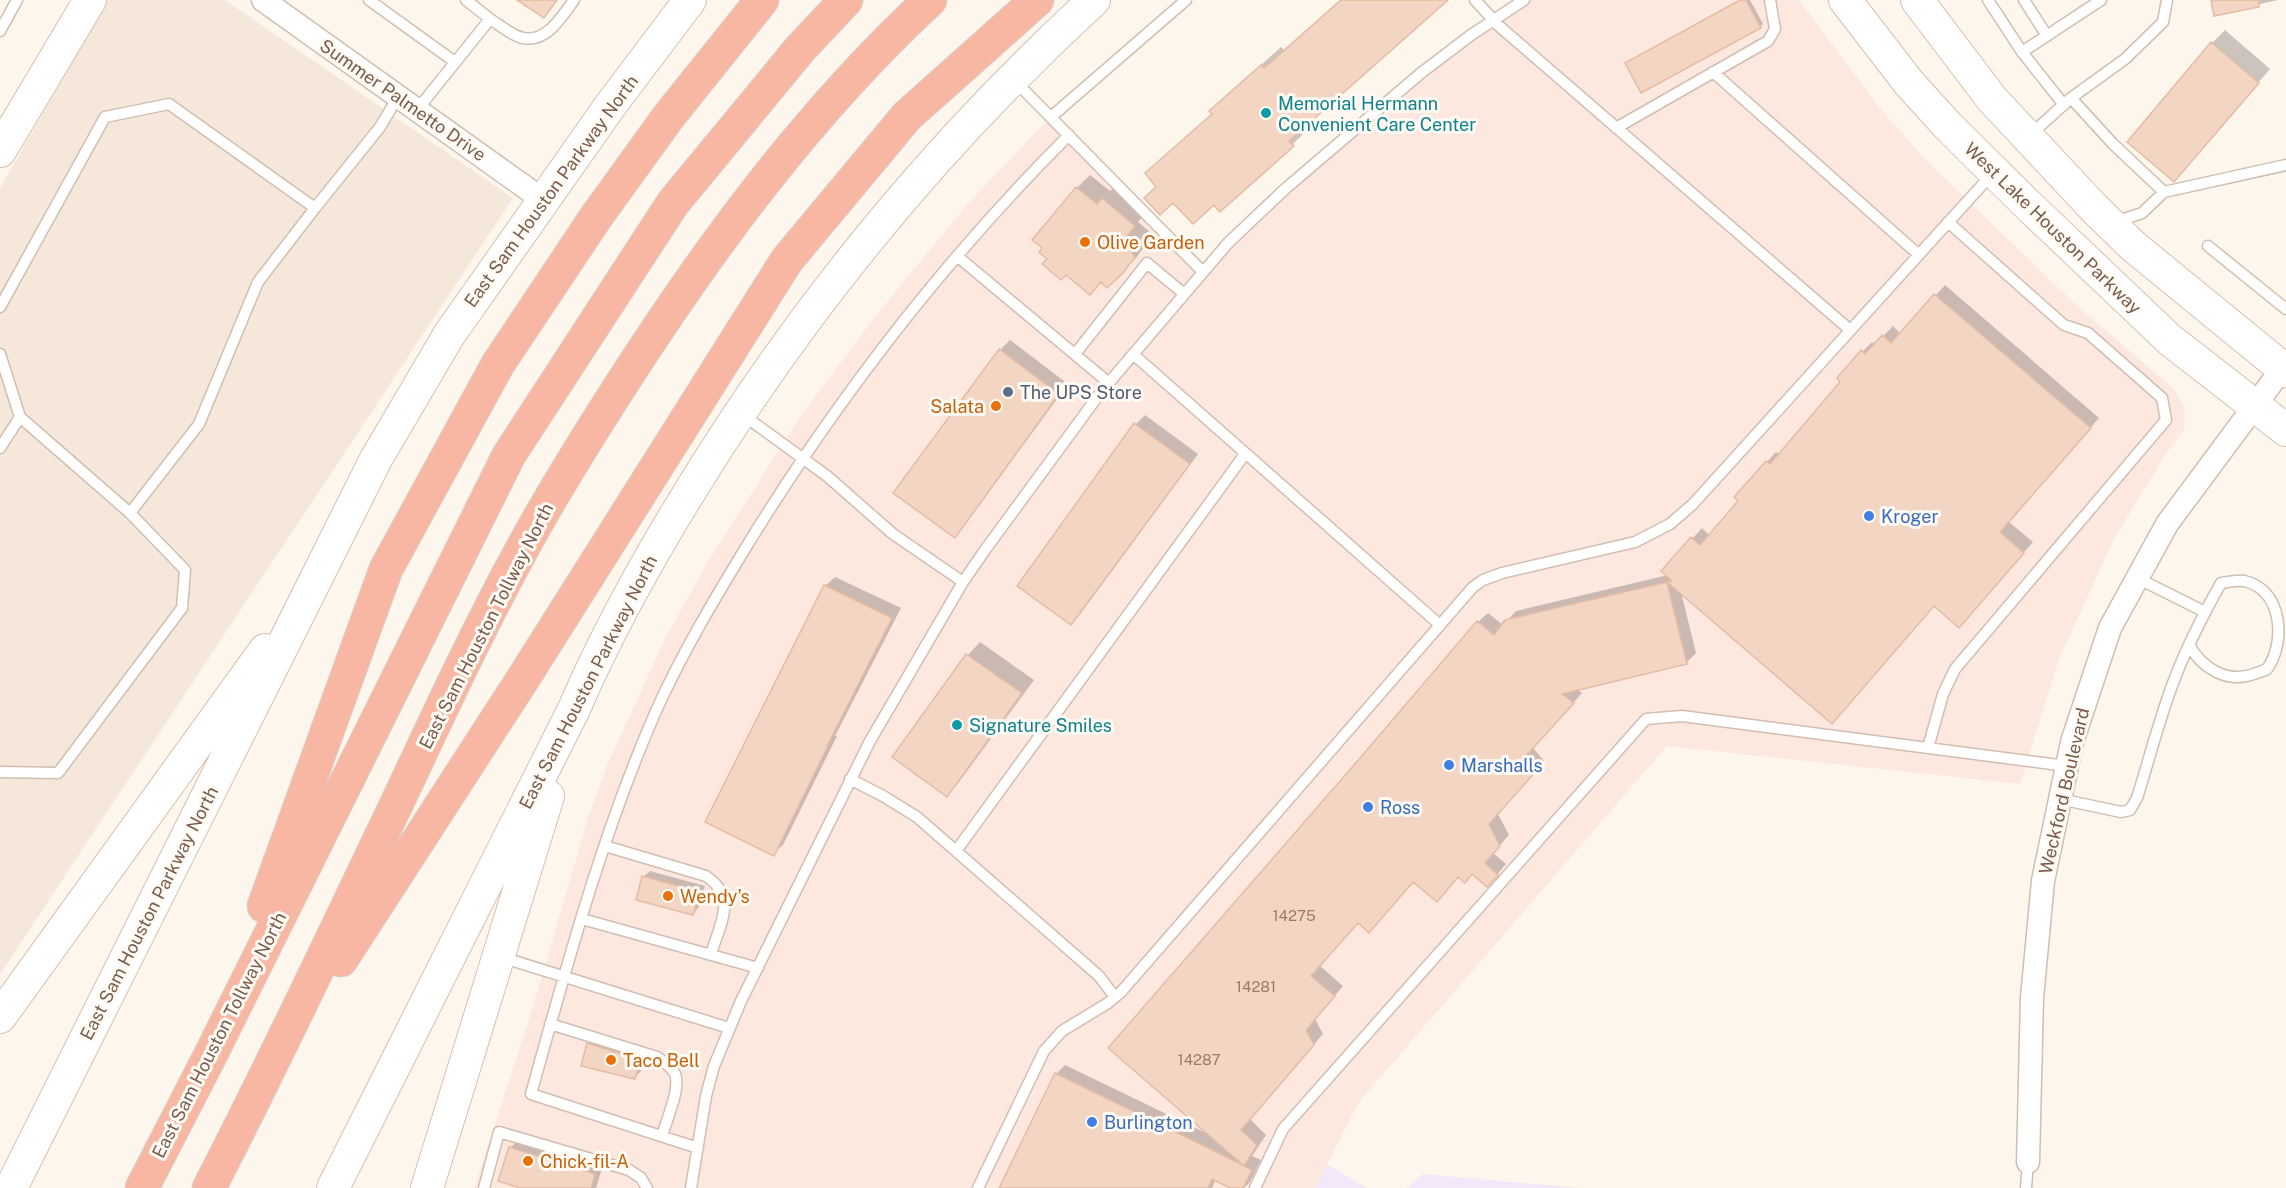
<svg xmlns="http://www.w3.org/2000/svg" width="2286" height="1188" font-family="'Public Sans',sans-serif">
	<rect width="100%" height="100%" fill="#fdf6ec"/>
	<path fill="#f5e8da" d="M108,0h117l288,198 -513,776v-786z"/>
	<path fill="#fde8e0" d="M1524,0h275l81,108 43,49 150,145 101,87 10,18v22l-22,31 -48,79 -55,120 -39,125 -353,-38 -308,356 -44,86h-841l58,-178 56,-192 20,-55 57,-124 41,-74 93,-147 75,-100 96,-117 81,-84 151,154 151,-141z"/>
	<path fill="#f3e8fa" d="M1327,1164l40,24h-52z
		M1423,1174l158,14h-174z"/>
	<path fill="#0003" d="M1340,0h106l-138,122 3,4 -19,19 -134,41 8,-31 47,-42 17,-20 51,-46 3,3z
		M1740,0h10l13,24 -3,3z
		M2213,0h65l-62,14z
		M2225,30l45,39 -95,111 37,-137z
		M1090,175l20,16 6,-5 30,27 -8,9 11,9 -6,8 4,4 -11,15 -14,14 -20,9 -53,-23 28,-70z
		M1945,285l154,133 -90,104 24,20 -74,84 -25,-21 -253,-13 15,61 -10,10 -109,26 5,4 -49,55 11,13 -46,53 11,21 -16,18 13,11 -10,12 -24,-3 -13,3 -13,15 -32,-10 -56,41 -39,43 24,21 -28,33 8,15 -73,85 16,16 -14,21 9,4 -11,22 -6,6h-10l-18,-9 -4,9h-212l56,-114 9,-9 143,69 270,-512 10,-9 15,12 13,-14 152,-36 -5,-4 39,-43 8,8 30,-35 27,-39 9,-10 4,3 62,-73 20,-30 10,-10 3,3 18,-19 8,8z
		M1010,340l58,44 -104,142 -9,10 -59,-43 104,-143z
		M1145,415l53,39 -117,159 -10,10 65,-199z
		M835,577l66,31 -66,128h2l-54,109 -10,9 52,-268z
		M980,642l54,38 -75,102 -12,13 -52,-39 73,-101z
		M650,871l55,15 -6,21 -6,7 -50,-37z
		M594,1038l51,15 -4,18 -6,6 -47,-33z
		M520,1138l83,27 -7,23h-71l-15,-40z"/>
	<path fill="#f3d5c3" stroke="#e6bba3" stroke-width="1.5" d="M517,0h40l-13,18z
		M1341,0h107l-159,141 5,5 -74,66 -6,-7 -21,19 -20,-21 -13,12 -16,-17 12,-11 -11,-14 67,-59 -3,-3 52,-46 3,3z
		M1740,0h6l15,28 -120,65 -16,-30z
		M2211,0h48v7l-45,9z
		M2211,42l48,41 -85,99 -47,-40z
		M1076,187l21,17 5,-6 33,28 -8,10 10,9 -5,8 3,4 -12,16 -16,15 -6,-6 -11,13 -24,-20 -5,5 -19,-16 5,-5 -8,-7 3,-4 -10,-8z
		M1934,294l157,134 -91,104 24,21 -65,75 -25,-22 -102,118 -165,-142 5,-1 -11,-10 30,-34 9,8 38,-44 -4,-4 32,-36 4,3 70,-82 -3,-4 24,-28 4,4 17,-19 9,8z
		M999,349l60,45 -104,144 -62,-45z
		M1134,423l56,41 -119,161 -54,-39z
		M1667,582l20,82 -125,30 12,9 -50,55 12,13 -47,53 11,22 -15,17 13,12 -11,12 -15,-13 -7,9 -7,-6 -21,25 -24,-20 -44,51 -11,-10 -47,53 24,20 -29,34 8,15 -73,85 16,15 -13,21 8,4 -9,18h-13l-18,-9 -4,9h-209l56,-115 188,92 -135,-117 252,-290 117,-137 17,14 11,-15z
		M824,585l68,33 -65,128h1l-54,110 -69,-34z
		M966,654l56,39 -75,104 -55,-40z
		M642,876l58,16 -7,23 -57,-15z
		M587,1043l53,17 -5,19 -54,-13z
		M509,1147l86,27 -4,14h-71l-22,-7z"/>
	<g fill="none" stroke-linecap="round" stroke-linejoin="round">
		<g stroke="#d1beb0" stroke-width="13">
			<path id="lane" d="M369,0l86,62
				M466,0l24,19
				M1475,0l24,26 351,304
				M1988,0l34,52 42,53
				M2024,0l23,36
				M0,31l17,-31
				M2022,52l79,-52
				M1713,72l206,183
				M1015,81l187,190
				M2071,98l42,46 51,48 122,-27
				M417,110l73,-91c10,6 22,17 33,19 24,5 39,-22 51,-38
				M1051,117l135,-117
				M1616,128l152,-87 7,-12 -5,-29
				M2029,136l42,-38 54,-39 38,-37 4,-22
				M2115,222l27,-9 22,-21
				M2208,246l78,63
				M957,256l152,127
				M0,307l105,-190 64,-13 146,104 65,-81 18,-30
				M0,354l20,63 -20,31
				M1075,354l72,-91 36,30
				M1133,354l307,271
				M743,415l84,61 66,58 70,48
				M20,417l110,96
				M2137,578l68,34
				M1928,748l15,-54 12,-25 211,-249 -4,-22 -74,-65 -24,-8 -116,-103
				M0,772l58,1 124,-165 3,-38 -55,-57 69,-89 59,-142 57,-74
				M850,779l33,17 34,21 182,159 16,21
				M2060,799l61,13 9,-2 7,-12c12,-38 22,-78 36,-115 13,-35 30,-68 48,-100 7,-1 16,-3 23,-2 39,8 42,62 23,88 -3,2 -9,3 -13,5 -27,10 -52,-6 -65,-29
				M605,846l101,30c32,22 14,47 5,78
				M956,851l289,-397
				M582,919l176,49
				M501,957l228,71
				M550,1024l107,33c7,5 14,9 18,17 6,14 -9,47 -13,62
				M698,1148l-167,-54c36,-129 71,-260 125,-383 26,-58 59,-113 92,-167 91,-148 198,-286 321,-409
				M484,1188l15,-56 130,38 12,8 6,10
				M691,1188l15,-92 8,-30 27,-65 129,-260 93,-159 22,-32 116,-158 127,-149 57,-54 136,-116 50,-38 53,-35
				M978,1188l66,-137 18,-20 46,-28 13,-11 352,-405 10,-7 19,-7 133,-31 35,-18 23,-20 299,-330
				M1255,1188l28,-59 363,-410 36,-3 385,50
				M2026,1188l2,-26"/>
		</g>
		<g stroke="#d1beb0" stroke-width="25">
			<path id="street" d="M263,0l280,200
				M2028,1162l4,-164 11,-117 29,-139 38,-114 57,-104 115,-155"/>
		</g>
		<g stroke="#d6c0b0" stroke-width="34">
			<path id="secondary" d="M1845,0l64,83 39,43 80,79 142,135 116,90
				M1917,0l75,99 102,109 39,38 153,125
				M0,151l90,-151
				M0,1017l265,-367
				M11,1188l365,-729 73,-124 161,-229 80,-106
				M333,1188l241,-479c31,-72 69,-141 110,-208 112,-185 251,-355 410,-501
				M427,1188l121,-392"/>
		</g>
		<g stroke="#dad1cd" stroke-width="35">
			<path id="highway" d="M264,906l122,-337 112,-205 98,-147 73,-101 93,-116
				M341,960l185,-286 261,-414 120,-144 130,-116
				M142,1188l69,-134 298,-599 164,-252 127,-154 46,-49
				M209,1188c66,-127 126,-256 188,-385 40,-85 79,-170 124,-252 30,-56 64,-110 98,-163 89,-139 189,-275 311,-388"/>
		</g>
		<use href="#lane" stroke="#fff" stroke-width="10"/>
		<use href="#street" stroke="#fff" stroke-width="22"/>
		<use href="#secondary" stroke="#fff" stroke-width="32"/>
		<use href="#highway" stroke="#f7b7a3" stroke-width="33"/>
	</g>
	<g fill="#0f9aa8" stroke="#fffaf3" stroke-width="2">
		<circle cx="1266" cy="113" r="6"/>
		<circle cx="957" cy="725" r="6"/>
	</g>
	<g fill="#e8710a" stroke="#fffaf3" stroke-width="2">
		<circle cx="1085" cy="242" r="6"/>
		<circle cx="996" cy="406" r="6"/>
		<circle cx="668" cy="896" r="6"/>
		<circle cx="611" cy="1060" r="6"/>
		<circle cx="528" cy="1161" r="6"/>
	</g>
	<circle fill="#5c6f8a" stroke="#fffaf3" stroke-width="2" cx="1008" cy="392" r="6"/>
	<g fill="#3f7fe0" stroke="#fffaf3" stroke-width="2">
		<circle cx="1869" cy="516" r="6"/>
		<circle cx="1449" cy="765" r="6"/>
		<circle cx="1368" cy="807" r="6"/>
		<circle cx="1092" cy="1122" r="6"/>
	</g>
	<g text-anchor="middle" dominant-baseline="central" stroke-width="6" stroke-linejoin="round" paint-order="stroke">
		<g font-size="15" fill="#987a6a">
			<text x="1294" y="915">14275</text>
			<text x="1256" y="986">14281</text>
			<text x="1199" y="1059">14287</text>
		</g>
		<g font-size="18" fill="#7a5c4d" stroke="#fffaf3">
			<text transform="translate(403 100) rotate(35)">Summer Palmetto Drive</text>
			<text transform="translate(551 191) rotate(-54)">East Sam Houston Parkway North</text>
			<text transform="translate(2053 228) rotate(44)">West Lake Houston Parkway</text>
			<text transform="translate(486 626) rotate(-63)">East Sam Houston Tollway North</text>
			<text transform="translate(588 682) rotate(-63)">East Sam Houston Parkway North</text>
			<text transform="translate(2064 791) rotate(-77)">Weckford Boulevard</text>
			<text transform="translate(149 913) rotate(-63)">East Sam Houston Parkway North</text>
			<text transform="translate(219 1035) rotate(-63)">East Sam Houston Tollway North</text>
		</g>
		<g font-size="18" fill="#0d838f" stroke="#fffaf3" text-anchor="start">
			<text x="1278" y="103">Memorial Hermann<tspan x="1278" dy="21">Convenient Care Center</tspan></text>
			<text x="969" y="725">Signature Smiles</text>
		</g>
		<g font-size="18" fill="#c56008" stroke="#fffaf3" text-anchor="start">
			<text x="1097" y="242">Olive Garden</text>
			<text x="984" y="406" text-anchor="end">Salata</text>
			<text x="680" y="896">Wendy's</text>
			<text x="623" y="1060">Taco Bell</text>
			<text x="540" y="1161">Chick-fil-A</text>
		</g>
		<g font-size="18" fill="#4e5e75" stroke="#fffaf3" text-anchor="start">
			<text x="1020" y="392">The UPS Store</text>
		</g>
		<g font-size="18" fill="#366cbe" stroke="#fffaf3" text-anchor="start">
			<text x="1881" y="516">Kroger</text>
			<text x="1461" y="765">Marshalls</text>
			<text x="1380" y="807">Ross</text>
			<text x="1104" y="1122">Burlington</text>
		</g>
	</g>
</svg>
